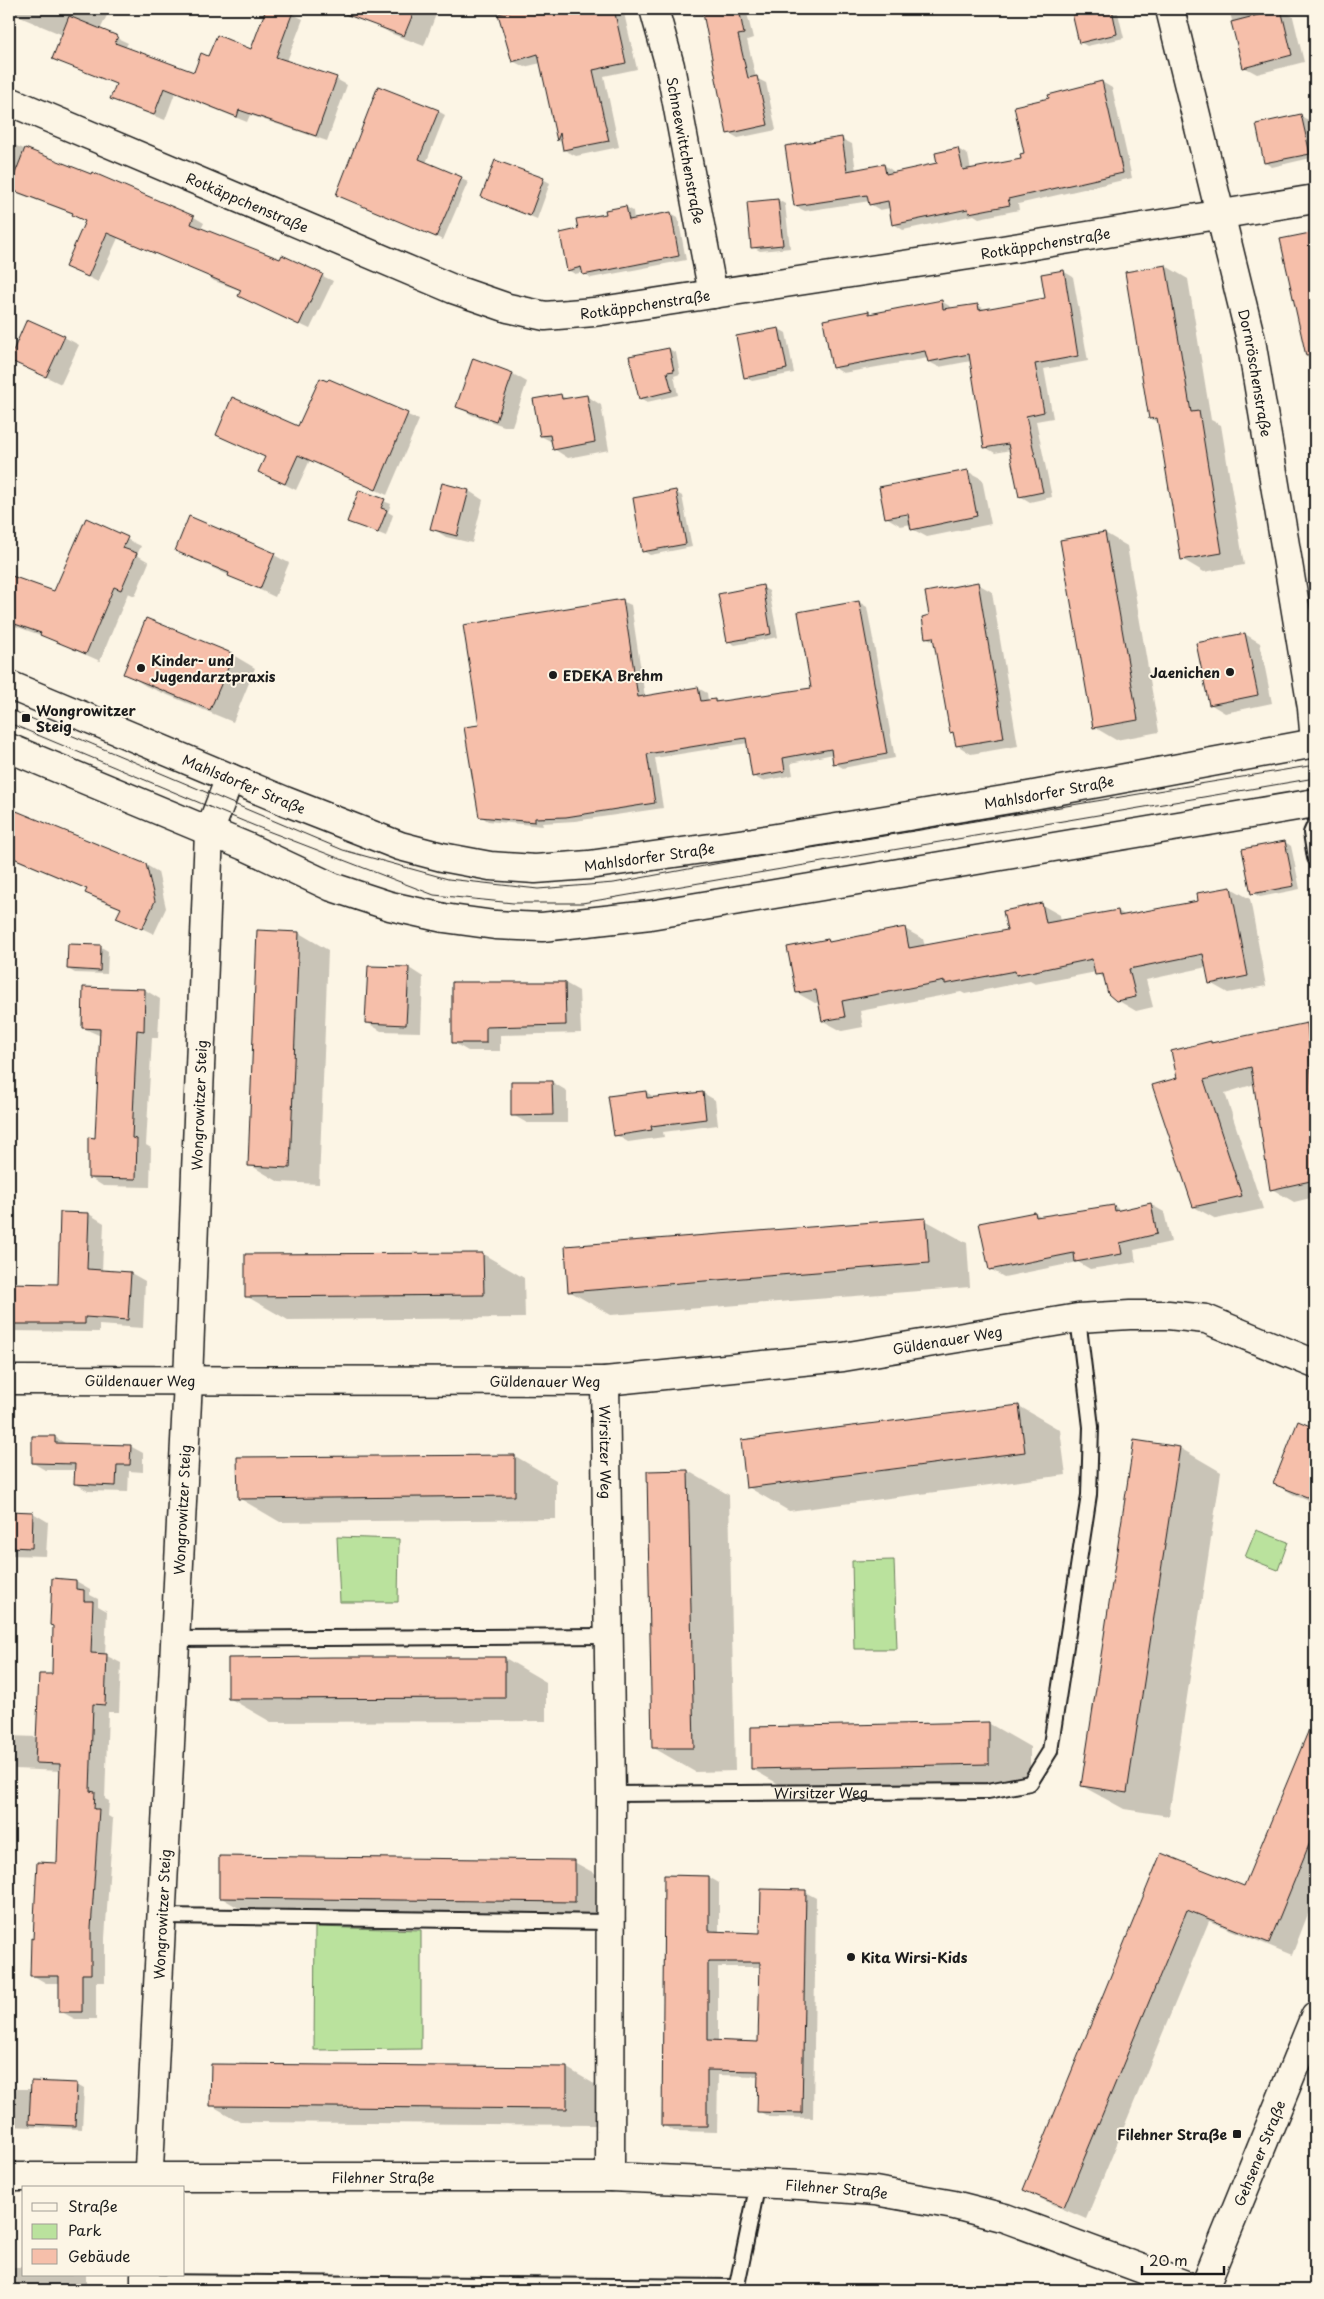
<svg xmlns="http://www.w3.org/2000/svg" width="1324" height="2299" font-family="'Playpen Sans',sans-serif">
	<rect width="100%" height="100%" fill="#fcf5e5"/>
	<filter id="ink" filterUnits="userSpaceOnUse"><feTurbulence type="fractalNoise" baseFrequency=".02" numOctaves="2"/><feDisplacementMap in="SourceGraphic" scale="10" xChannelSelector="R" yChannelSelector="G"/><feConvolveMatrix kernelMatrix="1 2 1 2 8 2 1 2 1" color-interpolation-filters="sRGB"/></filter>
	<g filter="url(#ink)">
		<path fill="#bae29d" stroke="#6b7f5c" d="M1256,1530l32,12 -10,28 -33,-13z
			M337,1537l62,2 -1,63h-58z
			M894,1560l3,89h-43l-2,-88z
			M315,1927l106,3v119l-107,1z"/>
		<path fill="#0003" fill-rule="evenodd" d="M9,9h101l-10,21 28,13 -3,5 69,26 15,-16 43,-8 16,-41h14l21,10 -16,42 49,18 11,6 -20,56 -77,-26 -3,7 -72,-29 -10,27 -43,-16 -10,-6 5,-13 -63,-27 9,-23 -48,-20 -6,-4z
			M376,9h62l-14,37 -34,-13 -19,-11z
			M523,9h100l14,60 -33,7 15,71 -43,9 -12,-6 -1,-7 -5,-2 -17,-78 -17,4 -11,-6 -13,-46z
			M703,9h43l7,29 -6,2 9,38 10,5 10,47 -38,8 -9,-5z
			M1072,9h45l7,29 -37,8 -7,-4z
			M1229,9h53l11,8 11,45 -47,12 -13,-7z
			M1102,82l10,6 20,90 -114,26 1,6 -40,8 -5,-3 -71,15 -9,-6 -4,-16 -10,2 -10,-6v-3l-65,10 -10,-5 47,-67 10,5 4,27 28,-6 9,6 1,2 45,-9 19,-15 10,6 3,15 51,-10 28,-61z
			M438,111l7,4 -19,48 42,19 -25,58 -106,-45z
			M1301,116l7,4 7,37 -43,10 -7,-4z
			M9,143l185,74 10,6 -3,6 80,32 2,-4 50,24 -23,48 -60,-28 -8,-10 -28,-10 -10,-8 -86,-35 -20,44 -32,-16 20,-44 -12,-8 -65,-24z
			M543,179l7,4 -13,36 -55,-23z
			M778,200l7,4 5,44 -30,3 -7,-4z
			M626,207l7,4 1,9 37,-7 7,4 8,43 -95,18 -7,-6 -9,2 -7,-4 11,-40 28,-15z
			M1315,233v113l-12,-7 -22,-99z
			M1166,266l22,13 23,141 10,5 23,140 -40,7 -22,-13 -23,-136 -9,-5z
			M1063,271l10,6 15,84 -44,8 9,49 -17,3 16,76 -22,5 -10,-6 -10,-46 -15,3 -10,-6 -14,-86 -32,6 -10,-5 -1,-4 -85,15 -10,-6 36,-54 3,1 69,-13 10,6 1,2 26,-4 8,5 61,-11z
			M779,329l7,4 8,40 -42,8 -7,-4z
			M64,337l15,8 -18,39 -51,-25z
			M669,349l7,4 4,21 -6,2 4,19 -31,7 -7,-4z
			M473,360l40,14 14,8 -15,44h-8l-32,-11 -15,-9z
			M329,380l90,40 -32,75 -77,-35 -14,30 -36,-18 6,-15 -49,-22 81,-7z
			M561,396l7,3 19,-3 14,9 8,45 -41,8 -14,-9 -2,-7 -11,-6z
			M967,471l15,8 9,45 -64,13 -15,-8 -1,-5 -10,2 -15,-9zM897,514h17l-17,3z
			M443,485l26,6 14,9 -11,43 -26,-6 -14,-9z
			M360,492l31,12 -3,8 5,3 -7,21 -38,-15z
			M675,492l7,4 10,51 -42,8 -7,-4z
			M86,520l55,26 -4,9 12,7 -14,34 -7,-3 -28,68 -54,-24 -37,-13v-48l46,16z
			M1105,533l22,13 32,186 -43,8 -22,-13z
			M177,551l97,4 15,8 -14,34z
			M978,584l14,8 26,154 -47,8 -14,-9 -2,-11 -4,-2 -15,-89 -10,-6 4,-21z
			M762,587l7,4 9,46 -43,8 -7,-4z
			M622,601l9,4 14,92 53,-9 9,5 1,8 7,-1 5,3 93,-14 46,-87 8,5 28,151 -52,10 -9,-5 -1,-9 -42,9 2,12 -31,6 -9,-5 -5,-33 -93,15 8,50 -88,13 -33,2 1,3 -55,-5 -8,-5v-90z
			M1245,634l15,9 12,60 -47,10 -15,-9z
			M233,655l22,13 -22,54 -87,-36 -21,-13z
			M9,809l137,56 12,7 8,36 -12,26 -36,-17 4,-8 -24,-9 -11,-7 1,-3 -79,-33z
			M1285,842l6,4 9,43 -40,8 -7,-4z
			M1231,888l19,11 16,87 -38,7 -18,-10 -3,-16 -61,13 7,27 -17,4 -19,-11 -12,-21 -9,-7 -61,12 -5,-3 -65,13 -4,-2 -101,19 3,16 -21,4 -19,-10 -3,-19 -5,1 -18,-10 31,-53 4,3 73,-14 18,10 2,8 83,-16 34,-26 18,10 1,7 57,-11 8,5 74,-14 -1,-8z
			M299,933l29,17 -9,234 -40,-2 -29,-17z
			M101,947l7,4 -1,23 -32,-1 -7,-4z
			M409,968l14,9 -2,55 -40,-1 -15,-9z
			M565,983l14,8 2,42 -81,2v16h-32l-14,-8z
			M85,988l60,2 15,9 -2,39h-6l-6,107 5,3 -1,39 -47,-1 -14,-9 7,-38 5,-103 -18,-8z
			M1306,1024l9,5v168l-21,5 -22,-13 -17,-105 -30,9 38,116 -47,10 -22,-12 -15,-128 31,-37 4,2z
			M512,1082h40l15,9v32h-40l-14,-8z
			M646,1092l10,6 47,-5 12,7 3,25 -55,7 1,5 -36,5 -12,-7z
			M1150,1204l14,8 7,30 -37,8 2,12 -46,7 -12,-7 -74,15 -14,-8 45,-56 7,4 72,-11 8,5z
			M61,1214h28l15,9 -2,48 29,2 14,8 -2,47 -44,-3v7l-90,-1v-47l50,1z
			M925,1220l42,23 3,44 -359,28 -42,-24z
			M483,1254l41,24 1,40 -237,2 -42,-24v-40z
			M1019,1406l41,24 6,45 -277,36 -41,-24z
			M1299,1423l16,6v74l-19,-7 -22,-13z
			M55,1437l13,8 62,1 13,7v19l-14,-1 -1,21 -40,-1 -12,-7v-14h-31l-12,-7z
			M1135,1442l45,6 41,24 -52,344 -45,-7 -42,-23z
			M515,1456l41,24v39l-276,3 -41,-24z
			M688,1471l41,24 6,276 -40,1 -41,-24z
			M9,1512l24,1 15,9 -2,34 -37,-1z
			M76,1581l14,8v6l8,4v7l9,5 -2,44 16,8 -2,49h-11l-3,87 4,2 -1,15 5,3 -8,119v44h-9v37h-21l-15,-8v-28h-14l-14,-8 3,-35 23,-76 3,-93 -46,-2v10h-6v-43l28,1z
			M505,1658l41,24v39l-275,1 -42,-24z
			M1315,1716v180l-23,59 -83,-34 -123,298 -39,-17 -22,-12 137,-335 83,33z
			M988,1723l42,24v40l-237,5 -41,-23z
			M574,1862l42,23v40l-355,-4 -41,-24z
			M709,1877l10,6v50l42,1 44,-42 11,6 -3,220 -44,-1 -10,-6v-35l-41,-1 -1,57 -43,-1 -11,-6zM718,1967h43l-1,76 -42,-1z
			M567,2068l29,17v40l-356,-3 -29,-17z
			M32,2082l45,3 7,4 -2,40 -73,-3v-37h23z
			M9,2267h15v8h62v15h-77z"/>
		<path fill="#f6bfaa" stroke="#1c1c1c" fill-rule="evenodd" d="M266,9h28l-18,48 61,20 -21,59 -77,-26 -2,7 -73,-29 -10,27 -44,-16 6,-15 -64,-25 17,-43 49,20 -3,7 79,29 7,-19 7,3 9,-21 34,14z
			M338,9h77l-11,27 -67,-25z
			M518,9h96l12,54 -33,7 16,71 -46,9 -3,-17 -3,8 -19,-87 -26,8 -14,-48z
			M723,9h16l5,25 -6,1 10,43 9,-2 11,49 -41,9 -24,-121z
			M1071,9h41l5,25 -38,9z
			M1281,9l11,46 -49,13 -12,-46z
			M1102,81l21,92 -115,26 2,6 -41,8 -1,-4 -76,16 -4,-24 -19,4 -2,-10 -73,11 -9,-60 57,-9 5,34 37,-7 2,10 51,-11 -2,-10 23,-5 5,22 58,-11 -1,-5 4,-1 -10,-47 35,-8 -1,-3z
			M378,86l61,24 -20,49 43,18 -26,60 -100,-42z
			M1301,114l9,40 -46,9 -8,-39z
			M25,148l66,26 1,-2 102,44 -3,8 89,35 2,-4 41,19 -24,51 -61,-29 3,-6 -134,-57 -19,44 -23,-10 20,-46 -13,-6 1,-2 -64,-24z
			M495,160l49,18 -14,38 -49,-19z
			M778,199l5,46 -32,3 -4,-46z
			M626,206l3,14 42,-8 8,44 -96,19 -2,-8 -14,4 -7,-38 18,-4 -2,-10 30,-5 -1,-4z
			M1315,232v123l-9,1 -26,-117z
			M1166,265l25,147 8,-1 23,142 -41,7 -24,-142 -8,1 -24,-147z
			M1064,270l14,86 -43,8 9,48 -18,4 17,76 -24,5 -11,-53 -24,4 -15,-94 -41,8 -3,-11 -93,17 -9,-48 46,-9v3l73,-14 1,9 35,-5 1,6 66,-12 -4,-24z
			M27,319l38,17 -19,41 -37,-17z
			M779,328l8,41 -43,9 -8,-42z
			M669,348l5,23 -7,1 5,19 -33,8 -10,-43z
			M473,358l40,15 -17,48 -40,-14z
			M320,378l7,3 2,-2 79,34 -32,77 -78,-35 -13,29 -27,-12 7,-15 -49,-22 16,-38 66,29z
			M561,394l1,5 25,-4 8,47 -42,8 -3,-15 -10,1 -7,-37z
			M968,470l9,46 -66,14 -3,-16 -23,4 -6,-31z
			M442,483l27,7 -12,46 -27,-7z
			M359,490l26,9 -4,9 6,2 -9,23 -31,-11z
			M676,490l10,54 -44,8 -9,-54z
			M189,516l86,37 -15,36 -32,-13 1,-3 -54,-22z
			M86,518l42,19 -5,11 14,5 -16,37 -7,-3 -28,67 -46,-19 1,-2 -32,-11v-47l45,16z
			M1105,532l33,188 -45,8 -33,-188z
			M978,582l26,156 -48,8 -3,-14 -3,1 -17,-96 -8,1 -3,-21 7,-2 -4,-23z
			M763,585l8,49 -44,8 -9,-48z
			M623,599l15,98 60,-10 3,14 14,-2v3l96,-14 -13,-76 61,-11 28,153 -54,10 -2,-15 -48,9 2,13 -33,6 -6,-39 -99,16 8,49 -89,14 -31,1v4l-56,-5 -15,-90 15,-2 -16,-100z
			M146,618l88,36 -24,56 -87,-36z
			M1245,633l13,62 -49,10 -13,-62z
			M9,808l137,56 9,37 -13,28 -26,-11 5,-10 -36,-15 2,-4 -78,-33z
			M1285,841l9,45 -43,8 -9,-45z
			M1231,887l17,89 -39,8 -6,-30 -74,15 7,28 -20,4 -8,-7 -5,-20 -8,1 -3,-16 -76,16 -1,-4 -70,13v-3l-103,20 3,16 -23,4 -6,-31 -20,3 -9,-46 41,-8 1,3 76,-15 4,21 98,-18 -4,-19 39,-8 4,20 72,-13 1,6 79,-15 -1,-8z
			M257,930l42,2 -9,236 -42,-2z
			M68,944l33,1 -1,26 -33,-2z
			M368,966l41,1 -3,58 -41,-2z
			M452,982h113l1,43 -80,2v16h-34z
			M83,987l62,2 -1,42 -7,-1 -5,108 5,1 -1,40 -48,-1v-41l7,1 5,-109 -18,-1z
			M1307,1023l8,91v66l-45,10 -19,-123 -47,13 38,116 -49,11 -41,-122 25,-7 -6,-27 40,-10v2z
			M511,1081h41l1,34 -42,1z
			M646,1091l1,7 56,-6 3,27 -55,7 1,4 -38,6 -6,-40z
			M1151,1203l6,31 -37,9 2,11 -47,8 -1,-9 -85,17 -10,-47 56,-11 1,5 78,-12 1,6z
			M60,1212l29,1 -2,56 44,3 -3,48 -43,-3v7h-76v-41l49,1z
			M926,1218l3,45 -361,29 -3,-46z
			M483,1253l1,42 -239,2v-43z
			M1019,1405l6,47 -279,36 -5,-48z
			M1298,1421l17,7v72l-42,-16z
			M32,1436h23v7l76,2 -1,20h-13l-1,21 -42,-2 1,-20 -43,-1z
			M1134,1440l46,7 -53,346 -46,-7z
			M515,1455v41l-277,3 -1,-42z
			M688,1470l6,278h-42l-5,-277z
			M9,1511l24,1 -1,36 -23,-1z
			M52,1578l24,2v9l8,1v11h9l-2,52 16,1 -2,51 -12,-1 -3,87 5,1 -1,17h5l-8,120v45h-9v38h-23v-36h-29l1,-38 2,1 4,-77 20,1 3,-99 -25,-1 4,-89h13l1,-48 -3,-1z
			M332,1657h173v41l-277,1v-41z
			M1315,1715v115l-46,113 -82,-33 -123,297 -41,-17 138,-337 83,33z
			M989,1722v42l-238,5v-42z
			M219,1856l356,4v42l-356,-4z
			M664,1875l45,1v55l51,2 1,-44 45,1 -4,223 -45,-1 1,-41 -51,-1v56h-45zM708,1962h52l-2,80 -50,-2z
			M211,2064l356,3v42l-357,-3z
			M31,2081l46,2 -2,43 -46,-2z"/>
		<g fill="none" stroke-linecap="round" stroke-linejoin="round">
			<g stroke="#1c1c1c" stroke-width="18">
				<g id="service">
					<path d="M1315,824l-4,9 4,25"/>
					<path d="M174,1639l434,-3"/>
					<path id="s1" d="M611,1794l377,-3 42,-8 20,-32 39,-256 2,-68 -13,-109"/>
					<path d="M160,1916l451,6"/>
					<path d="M145,2282l591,5"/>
					<path d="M736,2290l22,-107"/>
				</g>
			</g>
			<g stroke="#1c1c1c" stroke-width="31">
				<g id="minor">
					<path id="s2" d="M654,9l16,57 43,228"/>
					<path id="s3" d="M1170,9l81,331 61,368 3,34"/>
					<path id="s4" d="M9,101l444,188 55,19 37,8 49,-4 402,-61 319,-52"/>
					<path id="s5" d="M9,1380l596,1 238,-24 235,-39 52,-3h38l38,4 109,45"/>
					<path id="s6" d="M605,1381l6,413 -1,383"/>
					<path id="s7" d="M9,2177h601l190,8 75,6 79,14 51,13 194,72"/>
					<path id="s8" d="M148,2188l40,-807 21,-549"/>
					<path d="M145,2290v-15"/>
				</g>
			</g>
			<g stroke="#1c1c1c" stroke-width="31">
				<g id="secondary">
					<path id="s9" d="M9,685l276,116 115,45 42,11 48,9 45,3 54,-4 164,-23 275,-46 287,-53"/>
					<path d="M9,748l238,99 85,40 58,19 54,12 51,7 47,2 108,-12 665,-112"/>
					<path d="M209,832l21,-54"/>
					<path id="s10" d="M1203,2290l112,-274"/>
				</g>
			</g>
			<use href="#service" stroke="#fcf5e5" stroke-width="14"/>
			<use href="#minor" stroke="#fcf5e5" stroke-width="28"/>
			<use href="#secondary" stroke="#fcf5e5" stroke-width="28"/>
			<path stroke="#1c1c1c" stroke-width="1" d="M9,709l334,141 105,29 90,10 76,-6 106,-20 595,-98
				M9,723l246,103 179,69 79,8h69l733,-125"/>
		</g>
	</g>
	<g fill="#1c1c1c" stroke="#fcf5e5" stroke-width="2">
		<circle cx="141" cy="668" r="5"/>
		<circle cx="1230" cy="672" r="5"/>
		<circle cx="553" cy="675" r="5"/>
		<rect x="21" y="713" width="10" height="10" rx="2.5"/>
		<circle cx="851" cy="1957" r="5"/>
		<rect x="1232" y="2129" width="10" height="10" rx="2.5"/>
	</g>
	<g text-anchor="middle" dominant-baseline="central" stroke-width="4" stroke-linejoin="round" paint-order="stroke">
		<g font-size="14" fill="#1c1c1c" stroke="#fcf5e5">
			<text stroke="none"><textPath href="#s2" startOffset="145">Schneewittchenstraße</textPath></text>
			<text stroke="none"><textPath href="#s4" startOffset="259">Rotkäppchenstraße</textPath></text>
			<text stroke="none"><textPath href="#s4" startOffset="1084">Rotkäppchenstraße</textPath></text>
			<text stroke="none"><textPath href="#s4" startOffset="679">Rotkäppchenstraße</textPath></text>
			<text stroke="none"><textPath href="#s3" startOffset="374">Dornröschenstraße</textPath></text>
			<text stroke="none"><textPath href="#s9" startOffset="255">Mahlsdorfer Straße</textPath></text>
			<text stroke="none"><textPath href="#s9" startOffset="1080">Mahlsdorfer Straße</textPath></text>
			<text stroke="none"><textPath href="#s9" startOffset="675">Mahlsdorfer Straße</textPath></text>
			<text stroke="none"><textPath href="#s8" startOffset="1084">Wongrowitzer Steig</textPath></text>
			<text stroke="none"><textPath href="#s5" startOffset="941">Güldenauer Weg</textPath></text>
			<text stroke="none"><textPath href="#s5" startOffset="131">Güldenauer Weg</textPath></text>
			<text stroke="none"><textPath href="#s5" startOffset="536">Güldenauer Weg</textPath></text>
			<text stroke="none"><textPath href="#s6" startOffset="71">Wirsitzer Weg</textPath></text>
			<text stroke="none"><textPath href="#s8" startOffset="679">Wongrowitzer Steig</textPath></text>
			<text stroke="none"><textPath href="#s1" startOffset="210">Wirsitzer Weg</textPath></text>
			<text stroke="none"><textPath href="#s8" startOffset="274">Wongrowitzer Steig</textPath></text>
			<text stroke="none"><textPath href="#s10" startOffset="148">Gehsener Straße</textPath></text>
			<text stroke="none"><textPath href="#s7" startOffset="374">Filehner Straße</textPath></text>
			<text stroke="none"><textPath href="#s7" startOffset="828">Filehner Straße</textPath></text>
		</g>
		<g font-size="14" font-weight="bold" fill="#1c1c1c" stroke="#fcf5e5" text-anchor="start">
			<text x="151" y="660">Kinder- und<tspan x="151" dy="16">Jugendarztpraxis</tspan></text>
			<text x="1220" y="672" text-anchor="end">Jaenichen</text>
			<text x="563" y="675">EDEKA Brehm</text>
			<text x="36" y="710">Wongrowitzer<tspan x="36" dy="16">Steig</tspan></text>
			<text x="861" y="1957">Kita Wirsi-Kids</text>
			<text x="1227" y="2134" text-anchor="end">Filehner Straße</text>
		</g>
	</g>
	<rect width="1324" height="2299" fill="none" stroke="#fcf5e5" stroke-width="30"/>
	<rect x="15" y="15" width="1294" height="2269" fill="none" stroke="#1c1c1c" stroke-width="2" filter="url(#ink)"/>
	<rect x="22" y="2186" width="162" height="90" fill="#fcf5e5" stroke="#a29e95"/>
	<rect x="32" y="2203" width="25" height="8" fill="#fcf5e5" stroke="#a29e95"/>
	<text x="68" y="2212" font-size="15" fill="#1c1c1c">Straße</text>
	<rect x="32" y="2224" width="25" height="15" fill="#bae29d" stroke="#a29e95"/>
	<text x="68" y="2236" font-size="15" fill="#1c1c1c">Park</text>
	<rect x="32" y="2249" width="25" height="15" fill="#f6bfaa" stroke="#a29e95"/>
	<text x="68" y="2262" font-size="15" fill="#1c1c1c">Gebäude</text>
	<path d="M1142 2266v8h82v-8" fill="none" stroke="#1c1c1c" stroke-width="2.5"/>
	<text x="1149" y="2266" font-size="15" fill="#1c1c1c" stroke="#fcf5e5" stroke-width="4" paint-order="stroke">20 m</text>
</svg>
